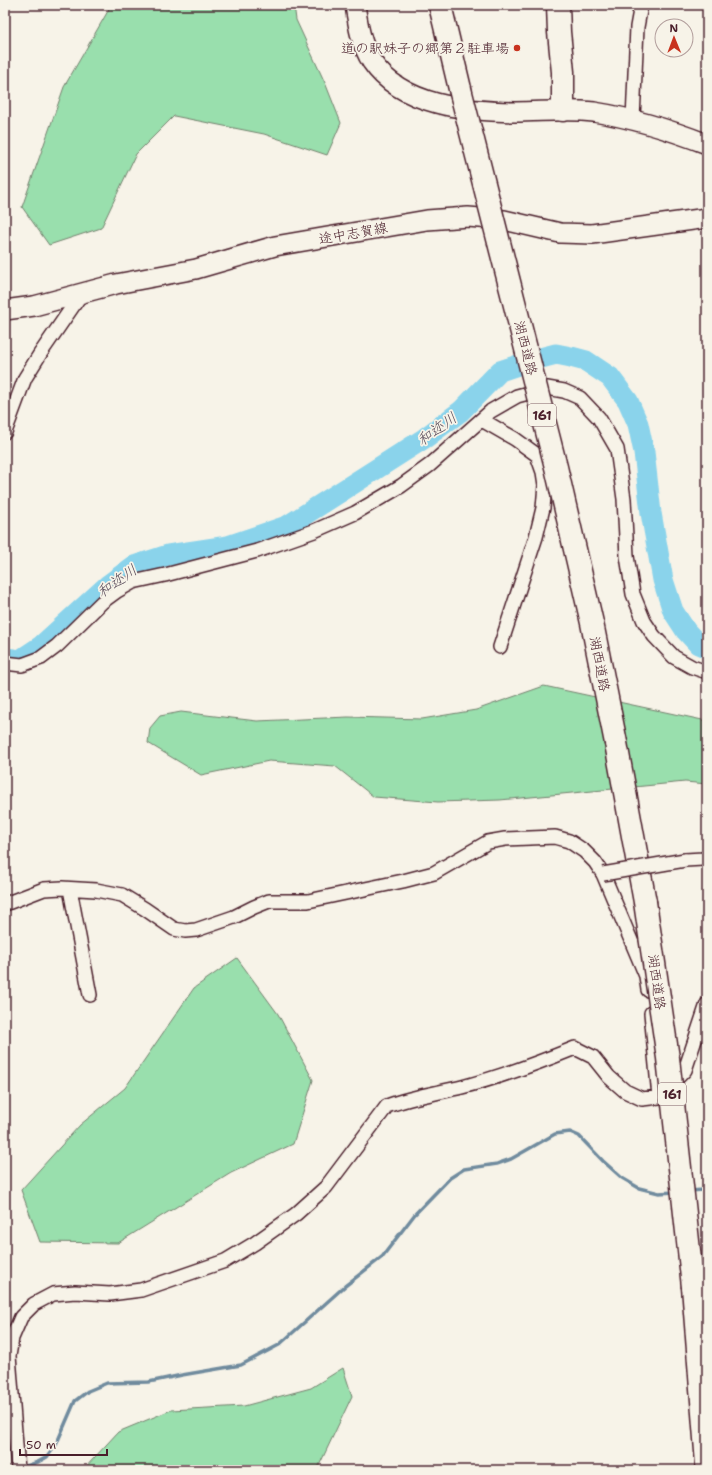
<svg xmlns="http://www.w3.org/2000/svg" width="712" height="1475" font-family="'Shantell Sans','Klee One',sans-serif">
	<rect width="100%" height="100%" fill="#f7f3e8"/>
	<filter id="ink" filterUnits="userSpaceOnUse"><feTurbulence type="fractalNoise" baseFrequency=".025" numOctaves="2"/><feDisplacementMap in="SourceGraphic" scale="8" xChannelSelector="R" yChannelSelector="G"/><feConvolveMatrix kernelMatrix="1 2 1 2 8 2 1 2 1" color-interpolation-filters="sRGB"/></filter>
	<g filter="url(#ink)">
		<path fill="#99dfad" stroke="#727f6c" d="M110,5h184l2,15 30,65 15,38 -14,32 -63,-21 -90,-18 -38,38 -35,74 -52,17 -27,-38 42,-120 44,-76z
			M544,686l163,35v63l-22,-2 -185,18 -62,2 -64,-5 -39,-31 -66,-5 -68,14 -53,-32 2,-15 10,-12 21,-4 76,9 91,-4 74,2 54,-9z
			M237,958l41,56 35,66 -20,64 -62,29 -113,70 -78,-1 -19,-52 59,-65 45,-37 69,-100z
			M343,1368l9,28 -35,74h-234l35,-38 53,-22 73,-4 67,-18z"/>
		<g fill="none" stroke-linecap="round" stroke-linejoin="round">
			<path stroke="#708b9e" stroke-width="3.5" d="M689,1191l15,-1 3,-2
				M21,1468l17,-6 9,-5 9,-12 19,-44 13,-10 19,-8 42,-1 33,-7 59,-10 38,-20 66,-59 37,-29 33,-43 35,-36 14,-9 33,-5 14,-5 44,-25 15,-2 9,4 24,25 19,17 17,10 20,5 16,-1"/>
			<path stroke="#8ad3eb" stroke-width="21" d="M5,658l15,2 21,-14 67,-61 26,-19 34,-11 60,-9 59,-20 138,-88 36,-27 39,-40 33,-11 23,-6 15,3 15,4 24,16 18,24 10,23 6,28 7,61 12,67 10,31 13,20 12,13 9,4"/>
			<g stroke="#4a1f2b" stroke-width="16">
				<path id="street" d="M633,120l4,-93 4,-22
					M482,420l33,19 22,16 6,17 2,13 -2,23 -7,29 -36,110
					M5,432l20,-54 15,-24 42,-61
					M5,663l17,2 19,-7 16,-12 45,-44 15,-11 16,-9 32,-7 92,-24 57,-20 41,-18 46,-27 29,-21 61,-54 26,-15 30,-8 17,3 16,7 19,20 18,31 7,50 3,57 6,38 11,27 10,15 20,21 18,10 15,5
					M685,860l18,-1 4,-2
					M70,889l20,106
					M5,904l39,-15 18,-1 34,2 26,5 23,14 29,20 11,2 11,-1 38,-13 20,-10 15,-6h39l95,-20 31,-8 54,-31 17,-3 50,-2 14,4 15,10 11,11 8,12 43,102 2,14
					M651,1013l8,84
					M18,1470l-9,-114 3,-18 9,-21 13,-13 19,-10 22,-2 35,2 31,-4 84,-29 30,-18 41,-29 30,-27 61,-81c24,-9 50,-13 75,-19 39,-10 76,-24 113,-39l18,9 16,20 16,14 17,8 17,-2 26,-27 22,-66"/>
			</g>
			<g stroke="#4a1f2b" stroke-width="22">
				<path id="secondary" d="M355,5c3,20 6,40 17,57 30,44 95,49 143,50 26,0 52,-3 79,0 38,6 77,18 113,32
					M5,310l29,-4 82,-22 80,-15 79,-23 152,-26 41,-3 36,3 56,13 32,1 115,-16"/>
			</g>
			<g stroke="#4a1f2b" stroke-width="25">
				<path id="highway" d="M440,5l20,84
					M558,5l1,27 4,40v38
					M616,743l29,159
					M693,1287l14,177"/>
			</g>
			<use href="#street" stroke="#f7f3e8" stroke-width="13"/>
			<use href="#secondary" stroke="#f7f3e8" stroke-width="19"/>
			<use href="#highway" stroke="#f7f3e8" stroke-width="22"/>
			<g stroke="#4a1f2b" stroke-width="16" stroke-linecap="butt">
				<path id="street-bridge" d="M603,874l82,-14"/>
			</g>
			<g stroke="#4a1f2b" stroke-width="25" stroke-linecap="butt">
				<path id="highway-bridge" d="M460,89l96,378 36,156 24,120
					M645,902l23,156 25,229"/>
			</g>
			<use href="#street-bridge" stroke="#f7f3e8" stroke-width="13"/>
			<use href="#highway-bridge" stroke="#f7f3e8" stroke-width="22"/>
		</g>
	</g>
	<circle fill="#c8321e" stroke="#f7f3e8" stroke-width="1.5" cx="517" cy="48" r="4"/>
	<g text-anchor="middle" dominant-baseline="central" stroke-width="3.5" stroke-linejoin="round" paint-order="stroke">
		<g fill="#f7f3e8" stroke="#7e5f64" stroke-width="1">
			<rect x="528" y="404" width="28" height="22" rx="3"/>
			<rect x="658" y="1083" width="28" height="22" rx="3"/>
		</g>
		<g font-size="13" font-weight="bold" fill="#4a1f2b">
			<text x="542" y="415">161</text>
			<text x="672" y="1094">161</text>
		</g>
		<g font-size="14" fill="#4a1f2b" stroke="#f7f3e8" text-anchor="end">
			<text x="509" y="48">道の駅妹子の郷第２駐車場</text>
		</g>
		<g font-size="14" fill="#4a1f2b" stroke="#f7f3e8">
			<text transform="translate(353 233) rotate(-10)">途中志賀線</text>
			<text transform="translate(526 348) rotate(76)">湖西道路</text>
			<text transform="translate(600 664) rotate(79)">湖西道路</text>
			<text transform="translate(657 982) rotate(82)">湖西道路</text>
		</g>
		<g font-size="15" font-style="italic" fill="#5a4c5b" stroke="#f7f3e8">
			<text transform="translate(437 429) rotate(-36)">和迩川</text>
			<text transform="translate(117 581) rotate(-35)">和迩川</text>
		</g>
	</g>
	<rect width="712" height="1475" fill="none" stroke="#f7f3e8" stroke-width="20"/>
	<rect x="10" y="10" width="692" height="1455" fill="none" stroke="#4a1f2b" stroke-width="1.5" filter="url(#ink)"/>
	<g transform="translate(674 38) rotate(359)"><circle r="19" fill="#f7f3e8" stroke="#b29e9c"/>
	<path d="M0-3L7 15L0 10L-7 15Z" fill="#c8321e"/>
	<text y="-6" font-size="11" font-weight="bold" text-anchor="middle" fill="#4a1f2b">N</text>
	</g>
	<path d="M20 1449v6h87v-6" fill="none" stroke="#4a1f2b" stroke-width="2"/>
	<text x="26" y="1449" font-size="12" fill="#4a1f2b" stroke="#f7f3e8" stroke-width="3" paint-order="stroke">50 m</text>
</svg>
